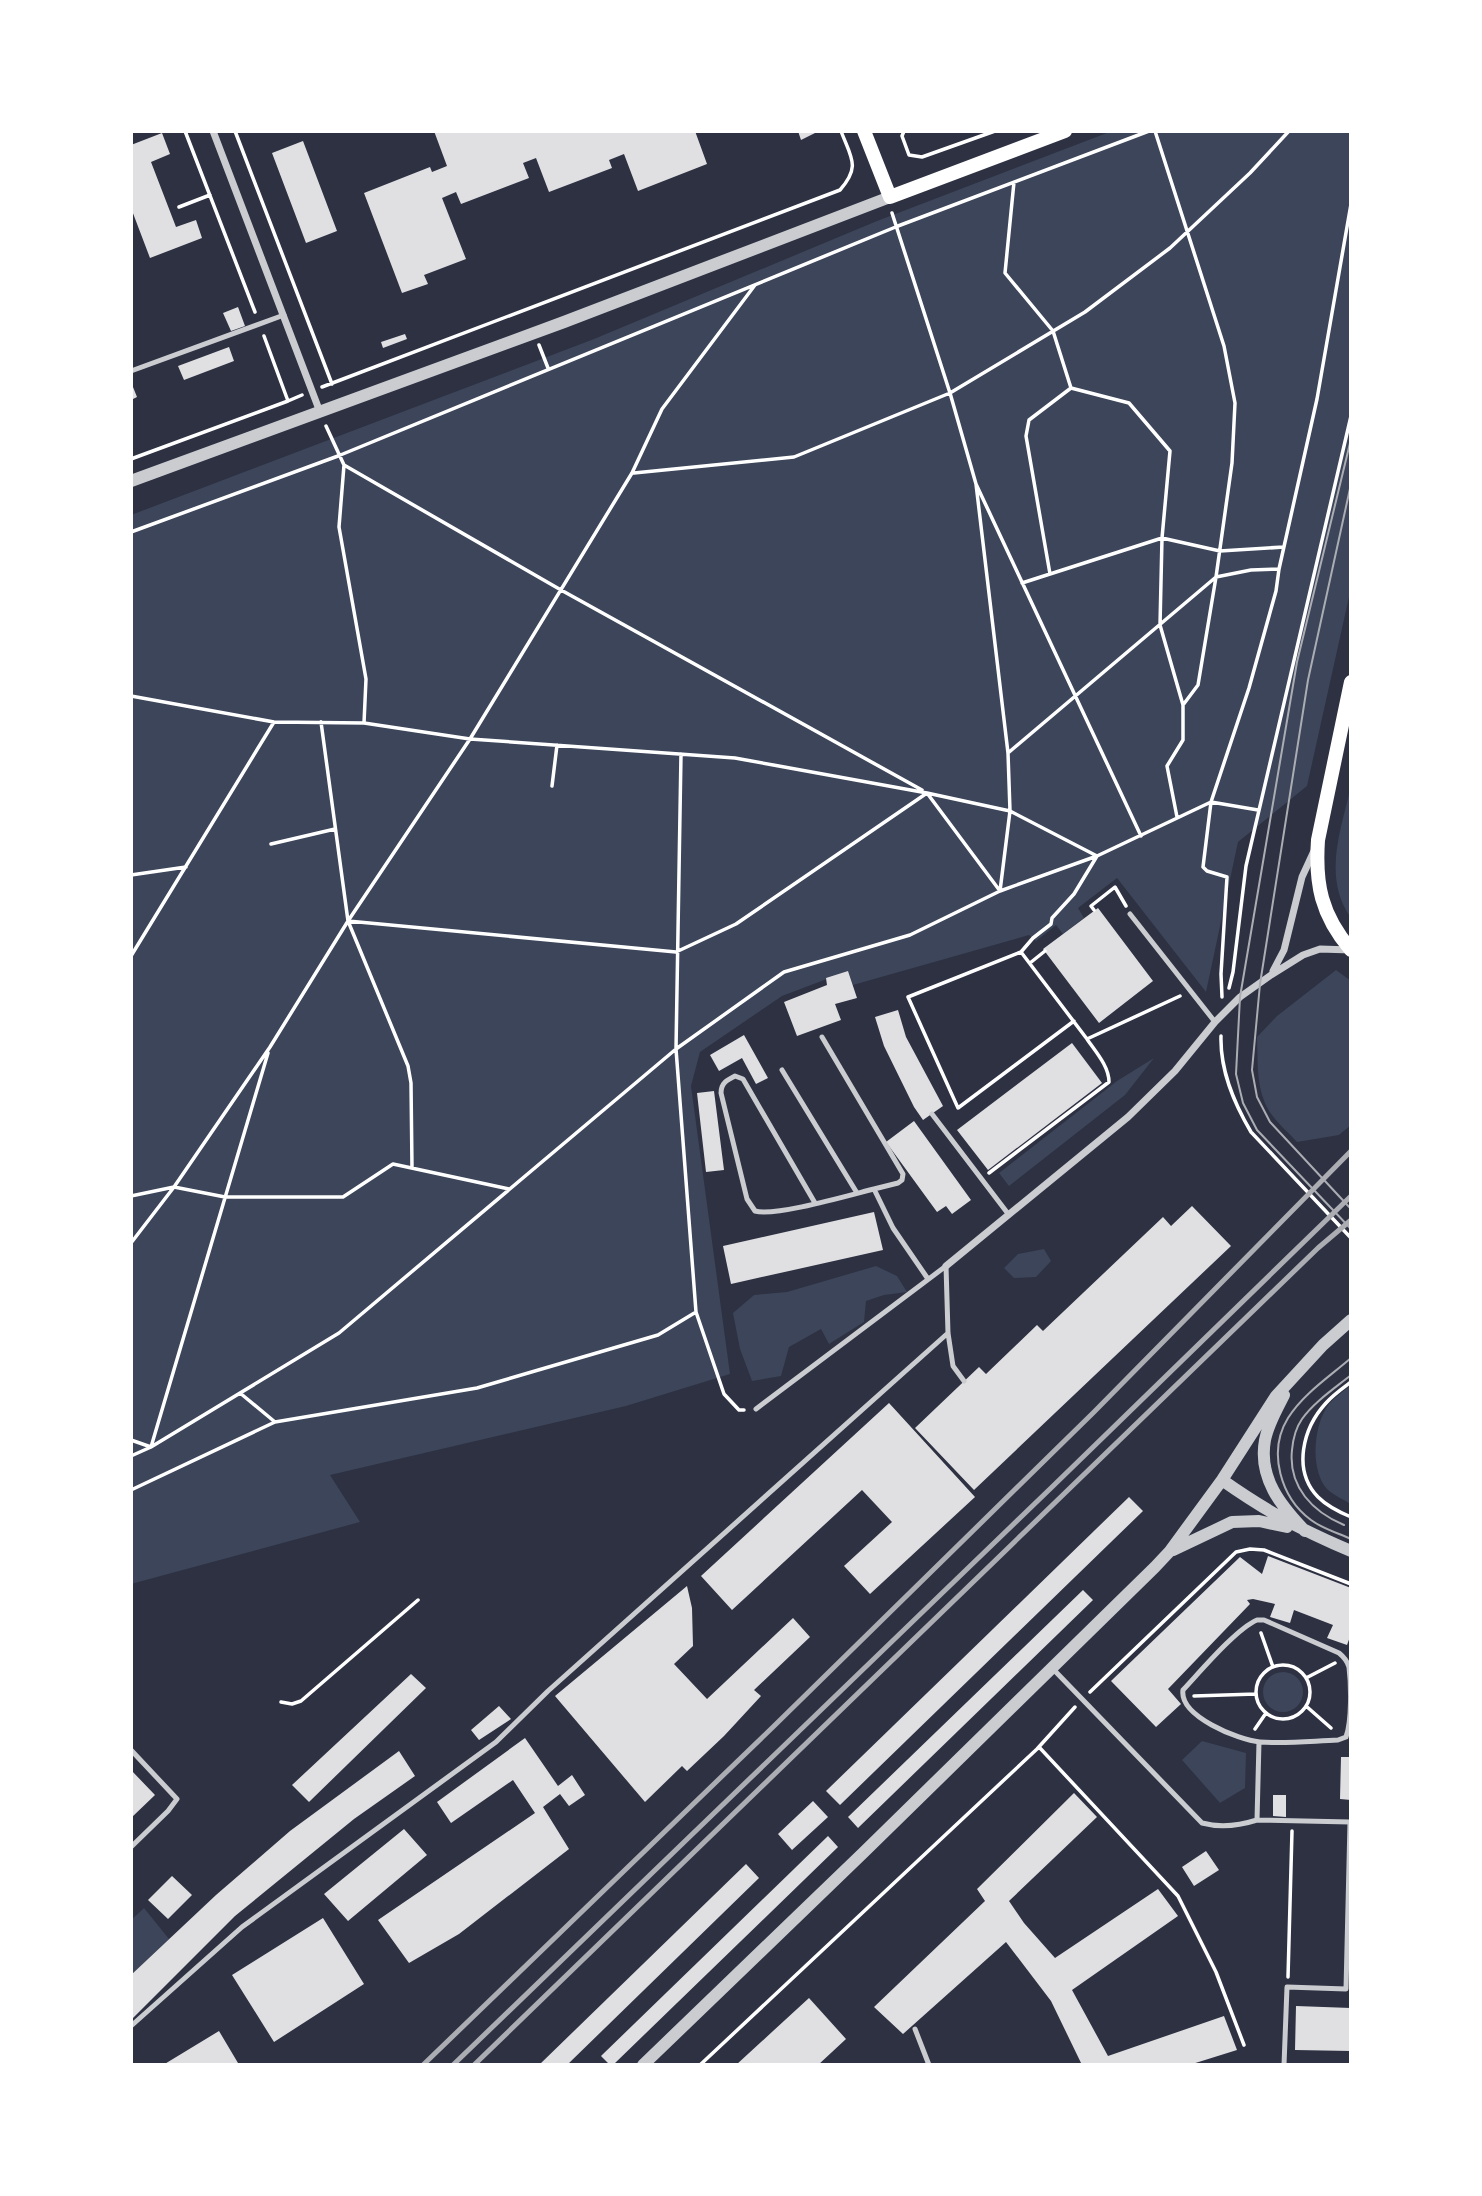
<svg xmlns="http://www.w3.org/2000/svg" width="1482" height="2196" font-family="'PT Sans',sans-serif">
	<rect width="100%" height="100%" fill="#2d3142"/>
	<path fill="#3c4559" d="M1112,131h239v457l-44,198 -69,56 -32,150 -89,-114 -39,30 6,10 -21,16 -7,-9 -20,16 -7,-6 -176,50 -5,-14 -66,25 -82,56 -9,34 39,288 -104,32 -296,69 30,47 -229,62v-1069l463,-176 283,-118z
		M1351,786v132c-29,-41 -10,-88 0,-132z
		M1336,970l15,11v144l-12,10 -42,7c-11,-12 -26,-24 -32,-39 -9,-20 -7,-45 -8,-66l20,-21z
		M1154,1058l-29,37 -116,91 -10,-13 118,-92z
		M1044,1249l7,12 -15,16 -22,1 -10,-10 14,-14z
		M876,1266l21,10 10,16 -23,3 -18,6 -2,21 -35,22 -8,-15 -32,18 -8,29 -29,5 -12,-32 -7,-36 21,-18 33,-3z
		M1351,1385v119c-7,-4 -18,-9 -24,-15 -18,-20 -13,-66 2,-85 6,-7 15,-13 22,-19z
		M1263 1692a20 20 0 1 1 40 0a20 20 0 1 1-40 0Z
		M1202,1741l44,12 -1,35 -25,15 -38,-43z
		M144,1908l25,31 -38,36v-55z"/>
	<path fill="#e0e0e3" d="M434,131h166v2l4,-2h91l12,33 -69,27 -14,-37 -15,6 3,8 -63,24 -13,-34 -13,5 6,15 -68,26 -5,-12 -14,6 24,61 -42,16 4,9 -26,9 -38,-100 66,-26 2,5 15,-6z
		M798,131h16l1,2 -14,7z
		M162,133l8,21 -19,8 25,65 20,-7 6,18 -52,20 -19,-50v-63z
		M303,141l34,90 -31,12 -34,-90z
		M238,307l7,19 -14,5 -8,-18z
		M405,334l2,5 -24,9 -2,-6z
		M229,347l5,14 -50,19 -6,-14z
		M131,382l6,15 -6,3z
		M1098,908l55,73 -54,42 -56,-74z
		M848,971l9,27 -22,6 6,16 -44,16 -13,-34 43,-17 -1,-7z
		M898,1010l8,27 37,69 -20,14 -9,-13 -30,-61 -9,-29z
		M744,1035l24,43 -12,6 -14,-26 -23,13 -9,-16z
		M1072,1043l30,40 -114,87 -31,-40z
		M714,1091l10,79 -18,2 -9,-79z
		M914,1121l57,79 -19,14 -6,-8 -9,6 -51,-70z
		M1192,1206l39,40 -257,244 -59,-62 64,-61 7,7 51,-49 6,6 120,-114 8,9z
		M874,1212l9,38 -152,34 -8,-38z
		M889,1403l86,94 -105,97 -26,-28 48,-44 -30,-32 -130,120 -31,-34z
		M1129,1497l14,14 -303,294 -14,-14z
		M1268,1556l83,32v46l-4,11 -20,-7 6,-13 -39,-15 -4,13 -20,-6 5,-13 -22,-5 -6,1 3,4 -82,85 13,15 -25,23 -45,-46 129,-124 22,17z
		M687,1586l5,22 1,38 -19,18 33,35 86,-81 17,19 -56,53 7,6 -37,40 -37,35 -5,-5 -37,36 -90,-106z
		M1083,1590l10,10 -235,228 -10,-11z
		M411,1674l15,14 -117,114 -17,-17z
		M499,1706l12,13 -32,21 -8,-10z
		M525,1738l33,48 14,-11 13,20 -16,11 -9,-12 -17,13 26,42 -110,85 -50,29 -31,-43 157,-107 -22,-33 -62,43 -14,-21z
		M399,1751l16,25 -61,43 -119,97 -104,104v-45l85,-80 74,-64z
		M1341,1757h10v43l-11,-1z
		M131,1770l24,25 -24,23z
		M1074,1793l23,24 -88,84 15,22 31,35 103,-69 20,27 -106,74 36,66 116,-40 13,34 -48,15h-107l-31,-64 -45,-59 -103,92 -29,-27 111,-106 -8,-12z
		M1273,1795h13v22l-13,-1z
		M813,1801l15,16 -36,33 -14,-16z
		M404,1829l23,26 -79,66 -24,-27z
		M828,1836l10,11 -225,218h-3l-9,-9z
		M1206,1851l13,19 -25,16 -12,-19z
		M746,1864l13,14 -192,187h-28z
		M172,1876l20,19 -24,24 -20,-19z
		M323,1918l41,66 -90,58 -42,-67z
		M809,1998l37,41 -28,26h-82z
		M1296,2006l55,2v43l-56,-1z
		M219,2031l19,32 -4,2h-71z"/>
	<g fill="none" stroke-linecap="round" stroke-linejoin="round">
		<path stroke="#fff" stroke-width="3.5" d="M185,131l70,181
			M235,131l97,253
			M904,131l-2,5 7,19 13,2 73,-26
			M1155,131l69,215 11,57 -3,60 -16,114 -18,108 -15,20v35l-16,26 10,51
			M1014,182l-9,91 48,58 18,57 58,15 41,48 -8,87 -2,87 23,80
			M179,207l31,-12
			M892,213l58,180 26,91 165,352
			M539,345l9,23
			M322,387l518,-197c21,-24 11,-32 1,-59
			M288,401l14,-6
			M326,426l18,39 217,125 361,200
			M131,459l157,-58 -24,-65
			M344,465l-5,62 27,152 -2,44
			M634,473l160,-16 156,-64 135,-81 85,-64 80,-75 39,-42
			M131,532l207,-76 560,-230 251,-95
			M1050,574l-24,-138 3,-16 42,-32
			M1022,583l140,-45 58,13 64,-4
			M131,696l143,26 90,1 106,16 265,19 192,35 83,18 87,45 -23,38 -22,24 -1,6 -18,14 -12,14 -113,45 50,111 116,-87
			M321,722l27,199 60,145 3,17 1,85
			M1008,753l208,-176 35,-7 28,-1
			M552,786l5,-41
			M271,844l64,-15
			M131,875l55,-8
			M1094,910l-3,-4 24,-19 11,19
			M348,921l328,31 60,-28 191,-131 73,98 97,-35 114,-54 47,8
			M1021,952l66,87 93,-43
			M131,956l143,-234
			M1030,963l15,-12
			M1229,988l4,-16 13,-106 105,-450
			M1222,997l-1,-23 6,-97 -20,-6 -4,-4 8,-65 38,-114 27,-97 3,-22 38,-170 34,-195
			M1221,1036c-1,35 13,67 30,96l100,106
			M989,1173l120,-91c0,-16 -14,-31 -22,-43
			M131,1196l43,-9 51,10h118l50,-33 116,25
			M131,1243l43,-56 96,-140 78,-126 122,-182 162,-266 30,-64 93,-124
			M696,1312l28,82 15,16h5
			M1351,1382c-8,6 -18,13 -25,21 -23,25 -34,67 -8,94 9,9 21,15 33,20
			M240,1393l35,29 202,-34 181,-53 38,-23 -20,-263 5,-295
			M131,1440l20,7 117,-394
			M131,1456l20,-9 188,-114 337,-284 108,-77 126,-37 90,-44 10,-80 -2,-58 -32,-269
			M131,1490l144,-68
			M1261,1633l12,34
			M1256 1692a27 27 0 1 1 54 0a27 27 0 1 1-54 0Z
			M1306,1678l29,-15
			M1090,1692l146,-140 14,-3 14,1 87,34
			M1194,1696l62,-2
			M281,1702l11,2 9,-3 117,-101
			M1306,1706l25,22
			M1255,1729l11,-16
			M1039,1747l139,149 38,76 28,73
			M1288,1977l4,-146
			M700,2065l337,-316 38,-42"/>
		<path stroke="#caccd0" stroke-width="5" d="M131,371l153,-56
			M1130,914l85,108
			M822,1037l81,137 -1,6 -4,3 -24,6
			M782,1070l75,123
			M932,1114l77,101
			M815,1203l-72,-124 -8,-3c-8,4 -14,7 -14,17l26,106 8,12c19,6 95,-16 119,-22l19,39 35,51
			M946,1266l2,67 5,33 11,15
			M756,1409l190,-143
			M1257,1620h7l75,33c5,4 8,7 10,14 2,17 3,54 -3,70l-8,3c-26,1 -53,4 -78,2 -22,-2 -81,-26 -77,-52 17,-18 53,-61 74,-70z
			M1053,1669l149,154c19,5 36,3 55,-3
			M1259,1742l-2,78 93,2 -4,167 -59,-2 -3,78
			M131,1750l46,49 -9,12 -37,36
			M131,2026l111,-99 254,-185 52,-51 400,-358
			M915,2029l14,36"/>
		<path stroke="#caccd0" stroke-width="7" d="M213,131l107,281
			M1273,971l11,-21 18,-73 12,-26
			M946,1266l182,-149 47,-46 40,-49 25,-25 31,-22 32,-20 17,-6 31,1"/>
		<path stroke="#caccd0" stroke-width="12" d="M131,481l433,-159 326,-125
			M1284,1395c-7,14 -16,29 -19,45 -7,38 16,66 40,91
			M1222,1480c44,31 79,50 129,71
			M1173,1550l59,-28 27,-1 28,6
			M643,2065l220,-212 292,-286 15,-16 52,-71 54,-84 47,-51 28,-25"/>
		<path stroke="#fff" stroke-width="14" d="M864,131l26,66 175,-66
			M1351,682l-33,158c-3,44 3,75 33,110"/>
		<path stroke="#abadb3" stroke-width="2" d="M1351,439l-54,223 -57,335 -4,77 7,29 14,27 94,99
			M1351,484l-43,196 -48,304 -8,86 5,27 13,25 81,87
			M1351,1358c-22,19 -48,36 -63,60 -21,34 -7,80 23,102 12,9 27,13 40,19
			M1344,1525c-31,-13 -56,-38 -52,-75 1,-11 3,-21 10,-31 12,-17 33,-31 49,-44"/>
		<path stroke="#abadb3" stroke-width="5" d="M423,2065l350,-338 321,-315 257,-261
			M453,2065l598,-577 300,-292
			M474,2065l844,-817 33,-28"/>
	</g>
	<rect width="1482" height="2196" fill="none" stroke="#ffffff" stroke-width="266"/>
</svg>
